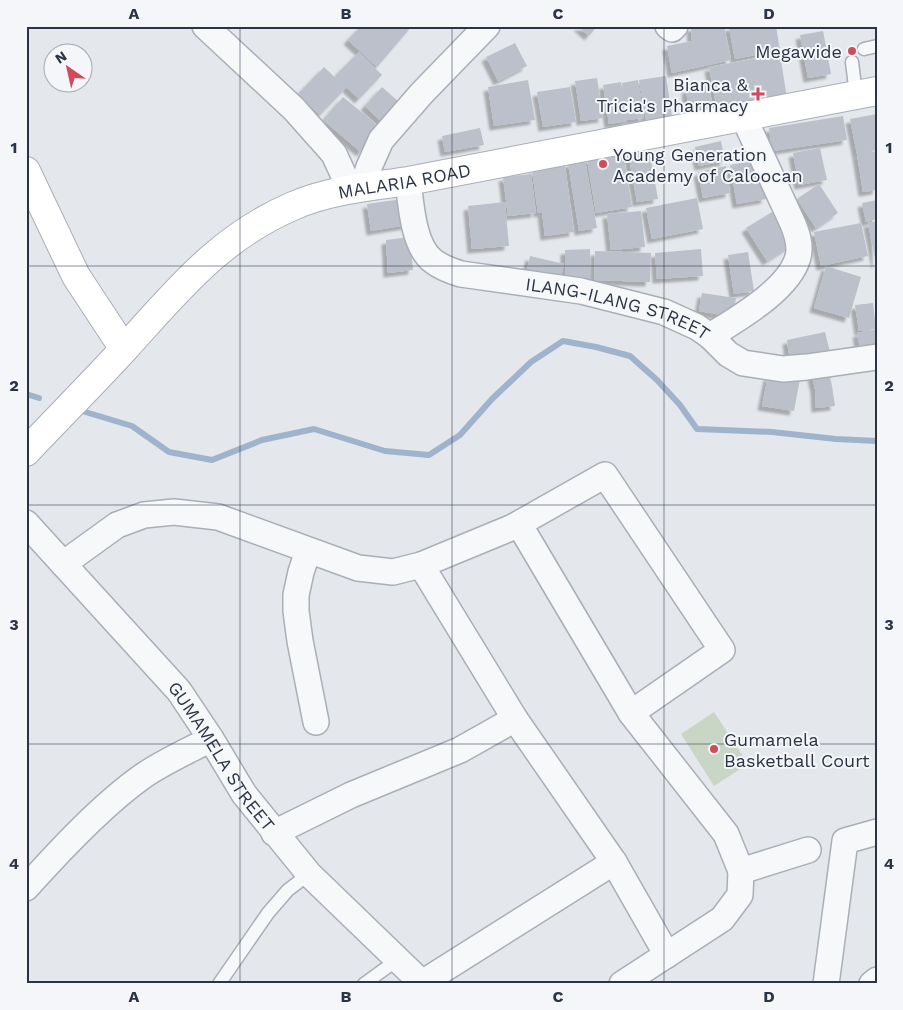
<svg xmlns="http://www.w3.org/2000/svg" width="903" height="1010" font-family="'Work Sans',sans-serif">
	<defs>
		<filter id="shadow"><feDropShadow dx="-4.5" dy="4.5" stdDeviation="1" flood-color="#0004"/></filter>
	</defs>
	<rect width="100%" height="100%" fill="#e4e7ec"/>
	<path fill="#c9d6c5" d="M714,712l34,52 -34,22 -33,-52z"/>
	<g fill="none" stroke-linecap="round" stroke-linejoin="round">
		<path stroke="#9fb4cc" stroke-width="6" d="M26,394l13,4
			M82,411l50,15 37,26 43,8 50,-20 52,-11 71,22 44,4 31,-20 32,-36 39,-37 32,-21 33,6 34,9 27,24 23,25 17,24 75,3 64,7 41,2"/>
	</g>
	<path fill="#bbc0ca" filter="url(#shadow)" d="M361,26h51l-35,41 -29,-27z
		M578,26h19l-8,10z
		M724,26l7,34 -59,13 -5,-27 25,-5 -1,-14z
		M733,26h43l4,24 -45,9 -6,-32z
		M823,31l8,43 -23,4 -8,-43z
		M515,43l12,23 -29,15 -12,-24z
		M359,52l23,23 -23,24 -24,-23z
		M780,54l7,44 -70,12 -8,-43z
		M324,67l22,21 -26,27 -22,-21z
		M666,76l6,40 -26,4 -7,-40z
		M597,78l6,40 -22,3 -6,-40z
		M528,80l7,40 -41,6 -6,-39z
		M638,80l6,38 -17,2 -5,-37z
		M621,82l6,39 -18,3 -6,-39z
		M709,85l4,24 -24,4 -3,-24z
		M382,87l18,16 -17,20 -18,-17z
		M570,87l6,35 -33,5 -6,-35z
		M343,97l38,31 -20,24 -38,-32z
		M877,114v36l-20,4 -7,-35z
		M843,116l4,24 -75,11 -3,-23z
		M480,128l4,17 -39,7 -3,-16z
		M721,141l4,20 -26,5 -4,-19z
		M820,148l7,32 -28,5 -6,-32z
		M649,149l9,50 -21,3 -9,-50z
		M877,151v39l-14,2 -6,-38z
		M623,153l9,54 -36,6 -9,-54z
		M585,160l12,68 -18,3 -11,-68z
		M758,160l8,39 -29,5 -7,-39z
		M565,166l9,66 -29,4 -3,-24 -4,1 -6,-43z
		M726,166l4,27 -27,5 -5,-26z
		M531,174l5,39 -28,3 -5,-39z
		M819,184l19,29 -22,15 -19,-29z
		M697,198l6,31 -51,10 -6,-31z
		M403,199l4,26 -36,6 -4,-27z
		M877,200v19l-11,3 -4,-19z
		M505,202l4,44 -37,3 -4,-43z
		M641,211l4,36 -34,3 -4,-36z
		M772,212l21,32 -26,17 -21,-33z
		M877,221v43h-1l-8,-41z
		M861,223l7,33 -47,10 -7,-34z
		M410,237l3,33 -25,3 -2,-33z
		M590,249v32h-25v-31z
		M701,249l2,27 -46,3 -2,-26z
		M595,251l56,2 -1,29 -56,-2z
		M748,252l6,39 -20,3 -6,-39z
		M530,256l34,8 -5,22 -34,-8z
		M826,266l35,11 -12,41 -35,-10z
		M702,293l34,5 -3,19 -34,-6z
		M873,303l3,26 -17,2 -4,-26z
		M877,329v26l-15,3 -5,-25z
		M825,332l6,24 -41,7 -3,-23z
		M829,372l3,14 3,20 -19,2 -1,-19 -3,-14z
		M768,376l32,3 -6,32 -32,-5z"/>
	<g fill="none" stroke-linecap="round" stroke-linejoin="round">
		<g stroke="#a9aeb7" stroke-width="15">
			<path id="lane" d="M864,49l13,-3
				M852,62l4,33
				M219,984l49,-71 20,-23 21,-16
				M364,984l33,-24"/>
		</g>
		<g stroke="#a9aeb7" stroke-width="28">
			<g id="street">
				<path d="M205,26l89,83 40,45 16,35"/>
				<path d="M668,26l4,3 3,-3"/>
				<path id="s1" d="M408,181c3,23 5,65 25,80 9,7 18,10 28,13l120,17 83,21 33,15 13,9 18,18 15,9 40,6 24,-2 70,-10"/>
				<path d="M362,188l7,-21 12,-27 41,-47 65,-67"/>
				<path d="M710,336c27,-17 79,-46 88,-79 3,-12 -1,-23 -5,-33l-49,-106"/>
				<path id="s2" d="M26,523l153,168 32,48 33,55 65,80 114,110"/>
				<path d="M519,524l112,189 95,121 15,37"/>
				<path d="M308,551l-7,21 -5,23v16l4,30 16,81"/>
				<path d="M63,564l54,-39 27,-10 30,-3 44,5 140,51 35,4 28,-7 92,-38 92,-52 117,175 -91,63"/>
				<path d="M421,565l94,154 99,143 53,93"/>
				<path d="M274,833l77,-38 109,-45 55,-31"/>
				<path d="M26,888c34,-38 76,-83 117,-112 22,-15 45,-25 68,-37"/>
				<path d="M422,983l192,-121"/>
				<path d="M622,984l100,-65 18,-24 1,-24 67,-21"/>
				<path d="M826,984l19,-143 32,-9"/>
				<path d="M872,984l5,-4"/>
			</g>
		</g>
		<g stroke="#a9aeb7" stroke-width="30">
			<g id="secondary">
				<path d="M26,171l50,105 48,73"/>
				<path id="s3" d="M26,452c33,-35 67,-69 100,-105 51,-56 94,-110 167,-141 36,-16 76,-19 115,-25l469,-90"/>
			</g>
		</g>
		<use href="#lane" stroke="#f7f8fa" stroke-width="12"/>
		<use href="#street" stroke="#f7f8fa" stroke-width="25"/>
		<use href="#secondary" stroke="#fff" stroke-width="28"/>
	</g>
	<path fill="none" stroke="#2b3445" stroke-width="1" stroke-opacity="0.55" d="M240,26v958M452,26v958M664,26v958M26,266h851M26,505h851M26,744h851"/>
	<g fill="#d1495b" stroke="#f4f6f9" stroke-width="2">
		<circle cx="852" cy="51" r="5"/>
		<path d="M755.5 86.5h5v5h5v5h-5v5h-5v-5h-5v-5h5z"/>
		<circle cx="603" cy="164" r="5"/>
		<circle cx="714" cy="749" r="5"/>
	</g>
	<g text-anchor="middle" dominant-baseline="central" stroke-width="4" stroke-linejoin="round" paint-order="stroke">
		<g font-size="18" fill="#2b3445" stroke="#f4f6f9" text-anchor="end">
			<text x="842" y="51">Megawide</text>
			<text x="748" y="84">Bianca &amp;<tspan x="748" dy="21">Tricia's Pharmacy</tspan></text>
			<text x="613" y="154" text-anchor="start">Young Generation<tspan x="613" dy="21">Academy of Caloocan</tspan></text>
			<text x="724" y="739" text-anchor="start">Gumamela<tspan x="724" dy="21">Basketball Court</tspan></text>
		</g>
		<g font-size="18" fill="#2b3445" stroke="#f4f6f9">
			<text stroke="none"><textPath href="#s3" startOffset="480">MALARIA ROAD</textPath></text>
			<text stroke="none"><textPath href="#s1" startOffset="278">ILANG-ILANG STREET</textPath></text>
			<text stroke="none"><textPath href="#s2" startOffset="305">GUMAMELA STREET</textPath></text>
		</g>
	</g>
	<rect width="903" height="1010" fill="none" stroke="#f4f6f9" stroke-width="55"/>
	<g transform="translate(68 68) rotate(326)"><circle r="24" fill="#f4f6f9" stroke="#a4a8b1"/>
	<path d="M0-4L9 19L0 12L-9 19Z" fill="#d1495b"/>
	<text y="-8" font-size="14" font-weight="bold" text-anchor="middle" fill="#2b3445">N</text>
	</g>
	<rect x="28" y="28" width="848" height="954" fill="none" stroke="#2b3445" stroke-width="2"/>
	<g font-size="16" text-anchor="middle" font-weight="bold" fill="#2b3445">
		<text x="134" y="19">A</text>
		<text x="346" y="19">B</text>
		<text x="558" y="19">C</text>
		<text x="769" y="19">D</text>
		<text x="14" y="153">1</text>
		<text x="889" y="153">1</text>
		<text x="14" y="391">2</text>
		<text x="889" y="391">2</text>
		<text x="14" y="630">3</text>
		<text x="889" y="630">3</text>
		<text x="14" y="869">4</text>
		<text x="889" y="869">4</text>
		<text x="134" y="1002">A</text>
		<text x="346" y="1002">B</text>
		<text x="558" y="1002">C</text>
		<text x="769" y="1002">D</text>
	</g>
</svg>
